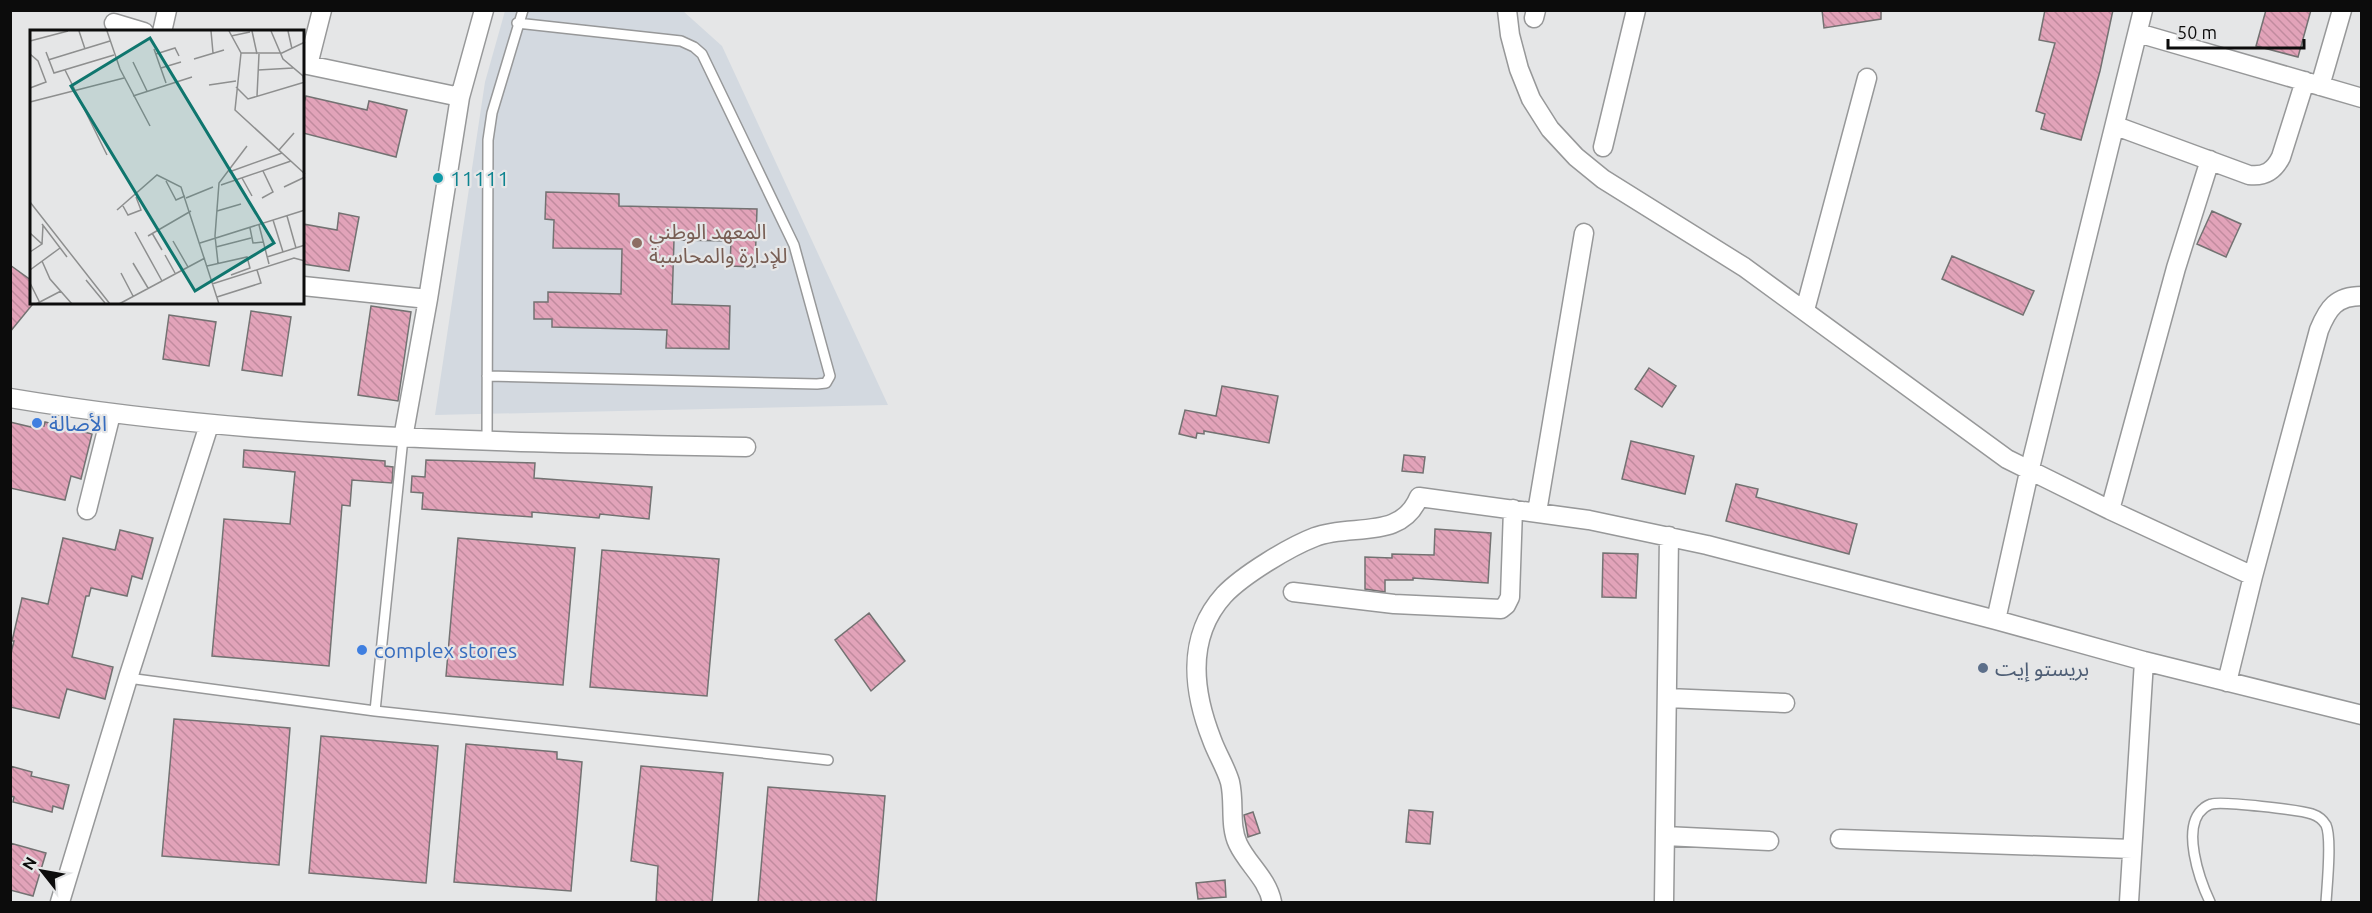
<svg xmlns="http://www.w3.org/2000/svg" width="2372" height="913" font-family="Ubuntu,'Noto Sans Arabic',sans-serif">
	<defs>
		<pattern id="building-back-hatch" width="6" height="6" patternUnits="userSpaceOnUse" patternTransform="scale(1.5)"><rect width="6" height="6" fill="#e2a3b9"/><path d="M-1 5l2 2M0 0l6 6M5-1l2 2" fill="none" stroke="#c18b9e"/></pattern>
	</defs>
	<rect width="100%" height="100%" fill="#e5e6e7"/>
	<path fill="#d3d9e0" d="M505,11h178l39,35 166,359 -453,10 50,-333z"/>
	<path fill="url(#building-back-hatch)" stroke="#737272" stroke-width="1.5" d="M1822,10h59v9l-57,9z
		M2045,10h68l-13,61 -19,69 -40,-11 4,-15 -9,-3 19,-68 -16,-3z
		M2266,10h45l-13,47 -42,-11z
		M306,96l61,14 2,-9 38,9 -11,47 -93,-24v-27z
		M546,192l73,2v12l138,3 -2,58 -25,-1 1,-25 -57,-1 -2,64 58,2 -1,43 -63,-1 1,-18 -115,-3v-8h-18v-17h14v-10l73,2 1,-45 -69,-1 1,-28 -9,-1z
		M2212,211l29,13 -15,33 -29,-13z
		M339,213l20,4 -10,54 -46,-7v-40l34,6z
		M1952,256l82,35 -11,24 -81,-36z
		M10,265l22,16v24l-22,27z
		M371,306l40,6 -13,89 -40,-6z
		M251,311l40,6 -9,59 -40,-6z
		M169,315l47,7 -7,44 -46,-7z
		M1649,368l27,18 -14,21 -27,-18z
		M1222,386l56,10 -9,47 -65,-12v3l-7,-1 -1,5 -17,-4 6,-24 31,6z
		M10,422l21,5 1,-4 12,3 1,-4 47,12 -11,45 -10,-3 -6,24 -55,-12z
		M1631,441l63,15 -9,38 -63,-15z
		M244,450l141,11v5l8,1 -1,16 -40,-3 -2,26 -8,-1 -13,161 -117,-10 12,-137 66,5 5,-52 -52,-5z
		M1404,455l21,2 -2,16 -21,-2z
		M426,460l109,3 -1,15 118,9 -3,32 -49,-5 -1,4 -67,-6v5l-110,-8 1,-16 -12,-1 1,-16 13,1z
		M1736,484l22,5 -2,8 101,27 -8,30 -123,-33z
		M1435,529l56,4 -3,50 -75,-5v2h-28v12l-20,-3v-32l27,1v-4l42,1z
		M120,530l33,8 -11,41 -10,-3 -5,20 -36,-8 -2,8h-3l-14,61 41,10 -8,32 -38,-10 -8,29 -49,-11v-50l4,-16h-2l10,-43 26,6 15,-66 52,12z
		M458,538l117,10 -12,137 -117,-9z
		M602,550l117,9 -12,137 -117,-9z
		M1603,553l35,1 -2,44 -34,-1z
		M869,613l36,48 -34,30 -36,-51z
		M174,719l116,9 -11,137 -117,-9z
		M321,736l117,10 -12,137 -117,-10z
		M466,744l91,8v7l25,3 -11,129 -117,-9z
		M10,766l22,6 -1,4 38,9 -6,24 -10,-3 -1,6 -39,-10 1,-5 -4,-1z
		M641,766l82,7 -11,130h-56l2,-37 -27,-5z
		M768,787l117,9 -9,107h-118z
		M1409,810l24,2 -3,32 -24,-2z
		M1253,812l7,21 -12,4 -4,-22z
		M10,843l36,10 -13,43 -23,-6z
		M1225,880l1,17 -28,2 -2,-16z"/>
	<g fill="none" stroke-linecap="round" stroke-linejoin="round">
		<g stroke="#979899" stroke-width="12">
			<path id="service" d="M487,376l330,8 9,-1 4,-7 -36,-131 -92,-191 -8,-7 -13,-6 -164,-18
				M487,442l1,-302 4,-27 31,-103
				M128,678l247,33 453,49
				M375,711l28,-273
				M2210,902c-10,-21 -30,-76 -6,-94 1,-1 6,-4 8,-4 10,-3 89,6 100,10 6,2 11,6 14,11 6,13 1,61 0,77"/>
		</g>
		<g stroke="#979899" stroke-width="21">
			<path id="minor" d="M1507,10l3,25 9,34 12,30 19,30 26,28 27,22 141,88 263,192 103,51 143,66
				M1534,18l2,-8
				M114,23l30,9
				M162,32l5,-22
				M2138,33l224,65
				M303,64l157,33
				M308,65l14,-55
				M2320,86l22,-76
				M2116,126l133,49c16,2 25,-4 32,-18l24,-76
				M1603,147l33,-137
				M303,286l125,13
				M1805,310l62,-232
				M10,398c245,41 489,44 736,49
				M403,438l25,-139 32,-202 24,-87
				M87,510l24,-96
				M2110,510l66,-242 34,-108
				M1537,512l47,-279
				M1293,592l101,12 107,5 5,-4 4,-8 3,-88
				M1996,620l33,-148 114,-462
				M2227,682l26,-106 66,-246c9,-22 17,-34 43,-34
				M1667,698l118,5
				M1665,836l104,5
				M1840,839l292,10
				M60,902l68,-224 81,-253
				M1272,902c-5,-24 -24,-37 -34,-58 -9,-19 -3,-41 -8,-62 -4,-14 -13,-28 -18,-42 -19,-48 -26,-103 12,-145 19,-20 65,-48 91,-58 37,-14 86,4 104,-40l170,23 118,25 289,75 148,41 218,54
				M1664,902l5,-366
				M2129,902l15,-241"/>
		</g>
		<use href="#service" stroke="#fff" stroke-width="9"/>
		<use href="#minor" stroke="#fff" stroke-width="18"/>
	</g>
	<circle fill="#0f9aa8" stroke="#e5e6e7" stroke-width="2" cx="438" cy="178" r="6"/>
	<circle fill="#8d6e63" stroke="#e5e6e7" stroke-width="2" cx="637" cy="243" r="6"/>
	<g fill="#3f7fe0" stroke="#e5e6e7" stroke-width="2">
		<circle cx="37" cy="423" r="6"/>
		<circle cx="362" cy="650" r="6"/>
	</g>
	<circle fill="#5c6f8a" stroke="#e5e6e7" stroke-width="2" cx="1983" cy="668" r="6"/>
	<g text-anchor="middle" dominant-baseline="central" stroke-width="4.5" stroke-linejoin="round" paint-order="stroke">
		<g font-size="21" fill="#0d838f" stroke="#e5e6e7" text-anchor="start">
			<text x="450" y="178">11111</text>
		</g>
		<g font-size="21" fill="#785e54" stroke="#e5e6e7" text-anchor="start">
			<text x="649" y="231">المعهد الوطني<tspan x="649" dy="24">للإدارة والمحاسبة</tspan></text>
		</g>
		<g font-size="21" fill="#366cbe" stroke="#e5e6e7" text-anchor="start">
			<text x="49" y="423">الأصالة</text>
			<text x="374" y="650">complex stores</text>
		</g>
		<g font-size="21" fill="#4e5e75" stroke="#e5e6e7" text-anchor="start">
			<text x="1995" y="668">بريستو إيت</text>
		</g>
	</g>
	<g transform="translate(30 30)">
		<rect width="274" height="274" fill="#e5e6e7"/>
		<path fill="none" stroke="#8e8f8f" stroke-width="1.5" d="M49,1l6,18M77,1l13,38 30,57M181,1l2,22M199,1l12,22 -6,57 70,64M222,1l5,23M241,1l12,28 20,17 1,7M258,1l4,18M201,6l19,-4M0,11l38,-10M124,19l12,34M16,22l8,21 60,-18M211,23h41l23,-11M0,24l8,7 8,21 -16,6M126,24l19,-6 4,8M164,29l30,-9M18,30l62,-19M103,32l14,29M131,38l20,-6M35,40l42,85M228,40l35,-2M179,55l27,-4M206,57l12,12 57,-17M103,66l59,-19M227,66l2,-42M0,72l94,-24M249,120l15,-17M199,142l53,-19M212,148l10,18M136,151l10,19 9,-4M191,155l70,-24M254,157l21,-10M156,168l27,-11M232,168l11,-6 -10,-21M0,172l80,102M93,176l5,9 13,-5 -5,-13M87,180l40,-35 24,12 38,117M187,181l24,-7M257,186l9,32M243,190l10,32M12,194l25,33M229,195l10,39M220,198l3,15 10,-1M105,202l27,49M0,203l12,11 -12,8M122,203l10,17M118,206l43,-25M143,211l15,26M170,213l105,-33M12,214l1,-19M186,217l35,-9M135,225l10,18M237,227l38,-12M12,231l8,18 22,25M103,233l15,25M188,233l-3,-27 4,-53 28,-37M177,236l40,-9 3,11 -19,7M0,240l30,-22M91,243l12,23M56,250l19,23M0,253l10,20M182,254l82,-26 11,3M187,267l44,-14 -4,-13M6,274l25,-13M89,274l86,-46"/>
		<path fill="#0f766e" fill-opacity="0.15" stroke="#0f766e" stroke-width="3" d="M120,8l124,205 -79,48 -124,-205z"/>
		<rect width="274" height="274" fill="none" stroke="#0c0c0c" stroke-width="3"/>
	</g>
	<rect width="2372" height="913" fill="none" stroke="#0c0c0c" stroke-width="24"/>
	<g transform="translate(42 871) rotate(301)" stroke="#e5e6e7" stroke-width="4.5" paint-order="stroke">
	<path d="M0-4.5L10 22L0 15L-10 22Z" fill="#0c0c0c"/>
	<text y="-9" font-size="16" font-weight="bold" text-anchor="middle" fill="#0c0c0c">N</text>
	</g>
	<path d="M2168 39v9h136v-9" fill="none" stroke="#0c0c0c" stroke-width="3"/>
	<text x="2177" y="39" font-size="18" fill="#0c0c0c" stroke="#e5e6e7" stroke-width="4.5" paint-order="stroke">50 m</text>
</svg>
